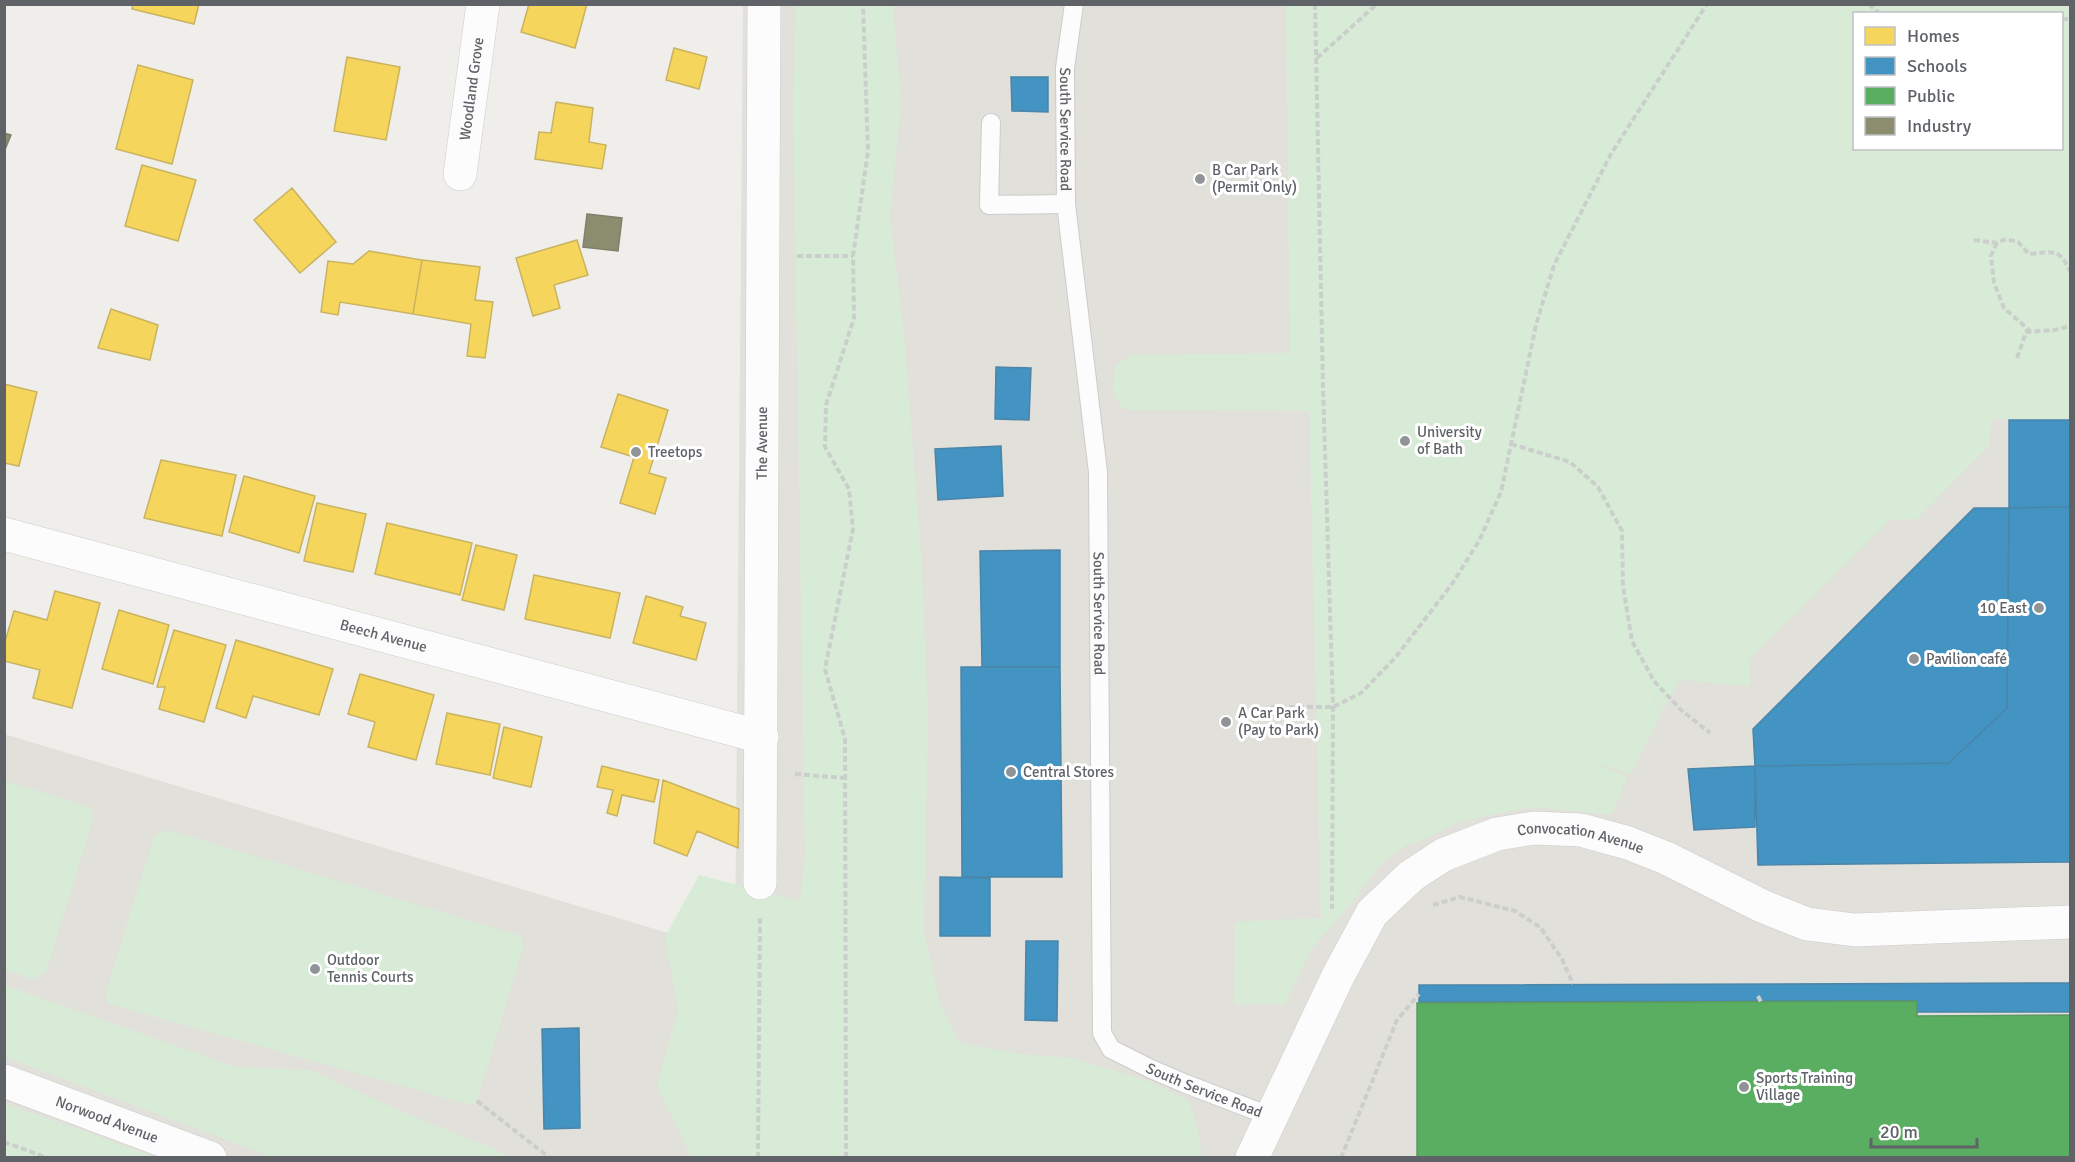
<svg xmlns="http://www.w3.org/2000/svg" width="2075" height="1162" font-family="Signika,sans-serif">
	<rect width="100%" height="100%" fill="#efeeea"/>
	<path fill="#e2e0da" fill-rule="evenodd" d="M743,5h1327v1152h-2065l-1,-423 731,219zM1854,14h208v134h-208z"/>
	<path fill="#d8ebd6" fill-rule="evenodd" d="M796,5h97l8,98 -11,115 14,116 18,233 6,148 -4,215 15,70 20,43 62,11 51,4 76,23 40,19 10,29 4,28h-511l-34,-72 21,-75 -13,-73 34,-62 101,26 5,-43 -12,-753z
		M1286,5h784v415l-79,-1 -1,26 -73,74 -27,1 -141,140 1,26 -70,-6 -18,33 -19,-33 18,35 -31,60 -49,-19 46,21 -16,38 -77,-8 -73,14 -35,18 -19,6 -25,18 -33,43 -37,43 -27,55h-51l1,-82 86,-4 -12,-507 -178,-1 -9,-2 -9,-16 2,-26 17,-11 158,-2zM1854,14h208v134h-208z
		M5,781l84,26 5,9 -48,156 -13,7 -28,-9z
		M168,830l353,106 3,8 -47,157 -6,4 -362,-101 -4,-9 49,-158z
		M4,985l232,82 74,3 102,46 80,32 16,9h-236l-267,-100z
		M4,1103l152,54h-151z"/>
	<path fill="#f6d55c" stroke="#c9b360" stroke-width="1.5" d="M133,4h66l-5,20 -62,-15z
		M529,4h58l-12,44 -54,-16z
		M674,48l33,9 -8,32 -33,-9z
		M347,57l53,10 -14,73 -52,-9z
		M138,65l55,15 -21,84 -56,-15z
		M556,102l37,6 -4,34 17,3 -4,24 -67,-10 4,-27 12,1z
		M142,165l54,15 -18,61 -53,-15z
		M292,188l44,54 -36,31 -46,-53z
		M577,240l11,35 -34,10 6,23 -27,8 -17,-58z
		M369,251l53,9 -9,54 -73,-12 -2,13 -17,-3 7,-51 25,3z
		M422,260l58,7 -5,33 18,2 -8,56 -18,-2 4,-32 -58,-10z
		M111,309l47,16 -8,35 -52,-12z
		M4,384l33,8 -18,74 -15,-3z
		M618,394l50,16 -19,63 17,5 -11,36 -35,-11 14,-46 -33,-10z
		M161,460l75,15 -14,61 -78,-18z
		M244,476l71,20 -16,57 -70,-21z
		M317,503l49,11 -13,58 -49,-11z
		M387,523l85,20 -12,52 -85,-21z
		M476,545l41,10 -13,55 -42,-10z
		M534,575l86,18 -10,45 -85,-19z
		M55,591l45,12 -28,105 -39,-10 7,-28 -36,-9v-16l10,-34 33,9z
		M646,596l37,11 -3,9 26,7 -10,37 -63,-17z
		M119,610l50,15 -16,59 -51,-15z
		M174,630l52,15 -22,77 -45,-13 6,-22h-8z
		M236,640l97,29 -14,46 -66,-19 -7,22 -30,-10z
		M360,674l74,21 -18,65 -48,-13 7,-25 -27,-8z
		M447,713l53,11 -10,51 -54,-11z
		M504,727l38,10 -11,50 -38,-9z
		M602,766l57,14 -5,22 -32,-7 -5,21 -10,-3 6,-23 -16,-3z
		M663,780l76,29 -1,39 -41,-17 -10,25 -33,-13z"/>
	<path fill="#4393c3" stroke="#4b85a8" stroke-width="1.5" d="M1011,77h37v35l-36,-1z
		M996,367l35,1 -2,52 -34,-1z
		M2009,420h61v87l-61,1z
		M1001,446l2,50 -65,4 -3,-51z
		M2070,507v355l-312,3 -3,-99 194,-3 58,-55 2,-200z
		M1974,508h35l-2,200 -58,55 -194,3 -2,-37z
		M1060,550v117h-78l-2,-116z
		M961,667h99l2,210h-100z
		M1755,766v61l-61,3 -6,-61z
		M940,877l50,1v58h-50z
		M1026,941h32l-1,80 -32,-1z
		M2070,983v29h-153v-11l-498,1v-17z
		M579,1028l1,100 -36,1 -2,-100z"/>
	<path fill="#5aae61" stroke="#5c9863" stroke-width="1.5" d="M1917,1001v15l153,-1v143h-653v-155z"/>
	<path fill="#8c8c6e" stroke="#7e806c" stroke-width="1.5" d="M4,133l7,2 -7,17z
		M587,214l35,4 -4,33 -35,-4z"/>
	<g fill="none" stroke-linecap="round" stroke-linejoin="round">
		<g stroke="#cbcccc" stroke-width="20">
			<g id="lane">
				<path id="s1" d="M1074,4l-9,64 1,136 32,268 4,561 9,16 40,20 35,15 84,32"/>
				<path d="M991,123l-2,82 77,-1"/>
			</g>
		</g>
		<g stroke="#cbcccc" stroke-width="34">
			<g id="street">
				<path id="s2" d="M460,174l23,-170"/>
				<path id="s3" d="M4,534l758,203"/>
				<path id="s4" d="M760,883l4,-879"/>
				<path id="s5" d="M4,1081l206,77"/>
				<path id="s6" d="M1252,1158l86,-182 34,-63 39,-37 32,-21 54,-21 37,-6 47,2 47,13 38,15 96,48 45,18 48,6 215,-8"/>
			</g>
		</g>
		<path stroke="#cacfcc" stroke-width="4" stroke-dasharray="6 3" stroke-linecap="butt" d="M1315,4l8,382 10,321 -1,202
			M1869,4l11,10
			M2062,19h8
			M1317,58l60,-54
			M1974,240l23,3 9,-4 12,3 11,12c25,-2 29,-7 41,17
			M1997,243l-6,13 3,27 10,25 26,23
			M797,256h56
			M2017,358l9,-26 29,-2 15,-4
			M1511,444l59,18 28,25 24,44 1,55 9,55 22,40 27,29 29,23
			M1271,707h62l28,-14 34,-35 57,-74 27,-43 22,-49 35,-167 18,-60 57,-111 96,-150
			M795,774l50,4
			M1433,905l27,-8 55,14 25,16 22,32 11,25
			M1758,996l3,6
			M477,1101l73,57
			M4,1142l44,16
			M758,1158l2,-242
			M846,1158l-1,-419 -20,-70 28,-140 -4,-40 -24,-42 1,-42 28,-87 -1,-62 15,-105 -5,-147
			M1341,1158l56,-138 22,-26"/>
		<use href="#lane" stroke="#fdfcfc" stroke-width="18"/>
		<use href="#street" stroke="#fdfcfc" stroke-width="33"/>
	</g>
	<g fill="#919496" stroke="#fff" stroke-width="2">
		<circle cx="1200" cy="179" r="6"/>
		<circle cx="1405" cy="441" r="6"/>
		<circle cx="636" cy="452" r="6"/>
		<circle cx="2039" cy="608" r="6"/>
		<circle cx="1914" cy="659" r="6"/>
		<circle cx="1226" cy="722" r="6"/>
		<circle cx="1011" cy="772" r="6"/>
		<circle cx="315" cy="969" r="6"/>
		<circle cx="1744" cy="1087" r="6"/>
	</g>
	<g text-anchor="middle" dominant-baseline="central" stroke-width="6" stroke-linejoin="round" paint-order="stroke">
		<g font-size="15" fill="#5f6368" stroke="#fff">
			<text stroke="none"><textPath href="#s2" startOffset="86">Woodland Grove</textPath></text>
			<text stroke="none"><textPath href="#s1" startOffset="126">South Service Road</textPath></text>
			<text stroke="none"><textPath href="#s4" startOffset="440">The Avenue</textPath></text>
			<text stroke="none"><textPath href="#s1" startOffset="612">South Service Road</textPath></text>
			<text stroke="none"><textPath href="#s3" startOffset="393">Beech Avenue</textPath></text>
			<text stroke="none"><textPath href="#s6" startOffset="508">Convocation Avenue</textPath></text>
			<text stroke="none"><textPath href="#s1" startOffset="1152">South Service Road</textPath></text>
			<text stroke="none"><textPath href="#s5" startOffset="110">Norwood Avenue</textPath></text>
		</g>
		<g font-size="15" fill="#5f6368" stroke="#fff" text-anchor="start">
			<text x="1212" y="170">B Car Park<tspan x="1212" dy="17">(Permit Only)</tspan></text>
			<text x="1417" y="432">University<tspan x="1417" dy="17">of Bath</tspan></text>
			<text x="648" y="452">Treetops</text>
			<text x="2027" y="608" text-anchor="end">10 East</text>
			<text x="1926" y="659">Pavilion café</text>
			<text x="1238" y="713">A Car Park<tspan x="1238" dy="17">(Pay to Park)</tspan></text>
			<text x="1023" y="772">Central Stores</text>
			<text x="327" y="960">Outdoor<tspan x="327" dy="17">Tennis Courts</tspan></text>
			<text x="1756" y="1078">Sports Training<tspan x="1756" dy="17">Village</tspan></text>
		</g>
	</g>
	<rect width="2075" height="1162" fill="none" stroke="#5f6368" stroke-width="12"/>
	<rect x="1853" y="12" width="210" height="138" fill="#ffffff" stroke="#bfc1c3" stroke-width="1.5"/>
	<rect x="1865" y="27" width="30" height="18" fill="#f6d55c" stroke="#bfc1c3" stroke-width="1.5"/>
	<text x="1907" y="42" font-size="18" fill="#5f6368">Homes</text>
	<rect x="1865" y="57" width="30" height="18" fill="#4393c3" stroke="#bfc1c3" stroke-width="1.5"/>
	<text x="1907" y="72" font-size="18" fill="#5f6368">Schools</text>
	<rect x="1865" y="87" width="30" height="18" fill="#5aae61" stroke="#bfc1c3" stroke-width="1.5"/>
	<text x="1907" y="102" font-size="18" fill="#5f6368">Public</text>
	<rect x="1865" y="117" width="30" height="18" fill="#8c8c6e" stroke="#bfc1c3" stroke-width="1.5"/>
	<text x="1907" y="132" font-size="18" fill="#5f6368">Industry</text>
	<path d="M1871 1138v9h106v-9" fill="none" stroke="#5f6368" stroke-width="3"/>
	<text x="1880" y="1138" font-size="18" fill="#5f6368" stroke="#ffffff" stroke-width="4.5" paint-order="stroke">20 m</text>
</svg>
